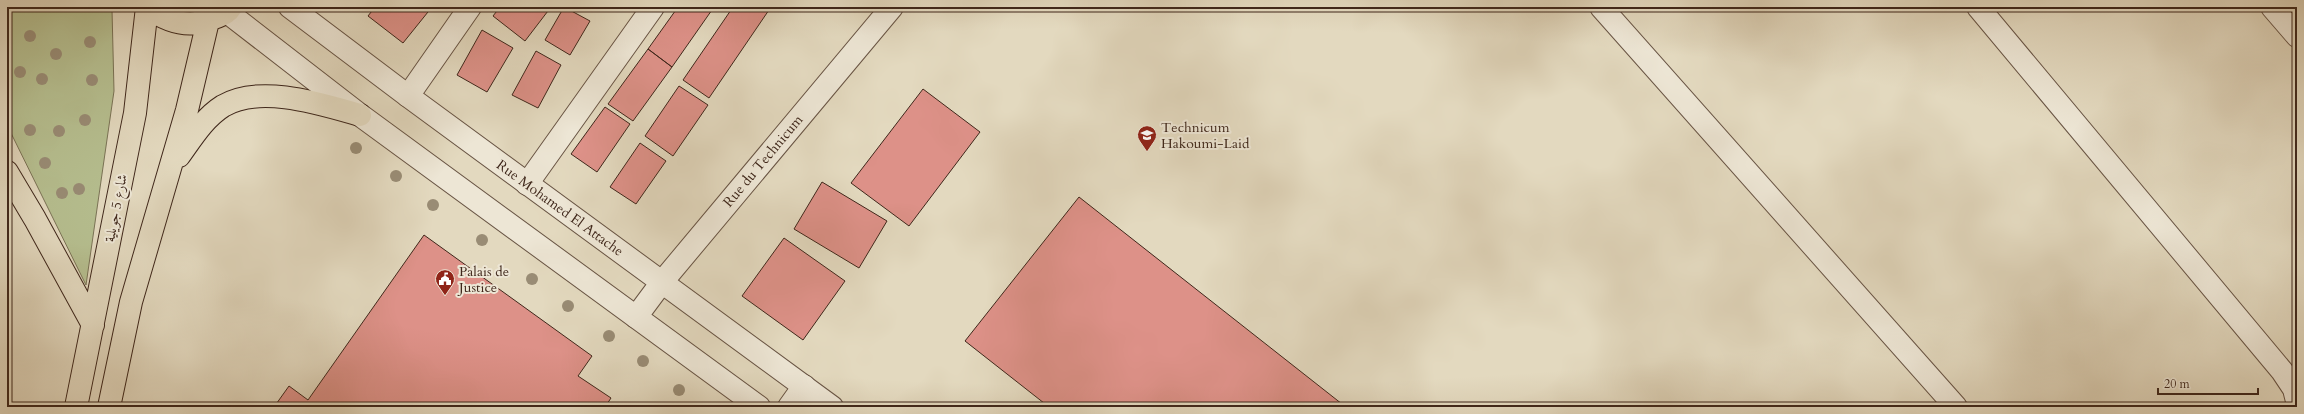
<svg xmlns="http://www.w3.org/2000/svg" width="2304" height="414" font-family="Cardo,Amiri,serif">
	<rect width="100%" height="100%" fill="#e3d9bf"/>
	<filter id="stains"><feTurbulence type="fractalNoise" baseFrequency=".005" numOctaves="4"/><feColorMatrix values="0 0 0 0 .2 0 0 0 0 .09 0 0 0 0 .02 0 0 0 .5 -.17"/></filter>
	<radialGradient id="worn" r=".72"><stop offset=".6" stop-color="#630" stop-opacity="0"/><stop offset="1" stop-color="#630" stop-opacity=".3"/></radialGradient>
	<path fill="#b6bf90" stroke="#7a7356" d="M7,7h102l3,3 2,81 -28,194 -79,-160z"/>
	<path fill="#dd9188" stroke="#3f271b" d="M375,7h57l-29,36 -35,-27z
		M500,7h51l-26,34 -32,-25z
		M564,7l26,14 -20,34 -25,-15z
		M678,7h36l-42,60 -24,-18z
		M733,7h38l-62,91 -26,-18z
		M482,30l31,18 -26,44 -30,-17z
		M648,49l24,18 -39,54 -25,-17z
		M536,51l25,14 -23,43 -26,-13z
		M679,86l29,19 -35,51 -28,-20z
		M923,89l57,43 -71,94 -58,-43z
		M605,107l25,17 -33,48 -26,-18z
		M640,143l26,18 -30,43 -26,-17z
		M822,182l65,39 -28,47 -65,-39z
		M1079,197l263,207 -3,3h-290l-84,-66z
		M424,235l168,121 -14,20 33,22 -6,9h-331l15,-21 19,14z
		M784,238l61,43 -42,59 -61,-44z"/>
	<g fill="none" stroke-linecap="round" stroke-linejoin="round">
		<g stroke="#685444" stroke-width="24">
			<path id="minor" d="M1601,7l355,400
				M1978,7l304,364 12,18 3,12
				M2272,7l25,29
				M408,96l62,-89
				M527,184l126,-177
				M636,317l26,-35 230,-275
				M789,407l15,-21"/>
		</g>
		<g stroke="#685444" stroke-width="24">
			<path id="tertiary" d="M290,7l118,89 424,311
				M227,12l133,103 399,292"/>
		</g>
		<g stroke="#3f271b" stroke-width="24">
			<path id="primary" d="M147,7c20,15 43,22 67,11 7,-3 13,-4 17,-11
				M179,156c13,-18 25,-38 44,-50 37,-22 98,-2 137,9
				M7,172l28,47 58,106
				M76,407l59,-294 12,-106
				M109,407l22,-105 56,-192 21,-89"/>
		</g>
		<use href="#minor" stroke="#ede6d5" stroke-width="22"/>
		<use href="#tertiary" stroke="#ede6d5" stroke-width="22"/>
		<use href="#primary" stroke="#e3d9bf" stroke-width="22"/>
	</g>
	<g fill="#998c75">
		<circle cx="30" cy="36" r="6"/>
		<circle cx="90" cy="42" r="6"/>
		<circle cx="56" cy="54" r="6"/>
		<circle cx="20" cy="72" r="6"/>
		<circle cx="42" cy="79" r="6"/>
		<circle cx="92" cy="80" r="6"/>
		<circle cx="85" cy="120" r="6"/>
		<circle cx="30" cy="130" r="6"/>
		<circle cx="59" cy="131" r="6"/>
		<circle cx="356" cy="148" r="6"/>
		<circle cx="45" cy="163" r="6"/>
		<circle cx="396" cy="176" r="6"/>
		<circle cx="79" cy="189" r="6"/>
		<circle cx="62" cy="193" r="6"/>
		<circle cx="433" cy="205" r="6"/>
		<circle cx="482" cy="240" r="6"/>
		<circle cx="532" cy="279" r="6"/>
		<circle cx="568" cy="306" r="6"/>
		<circle cx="609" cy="336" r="6"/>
		<circle cx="643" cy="361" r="6"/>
		<circle cx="679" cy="390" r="6"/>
	</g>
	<defs>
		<g id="school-pin" transform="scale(1)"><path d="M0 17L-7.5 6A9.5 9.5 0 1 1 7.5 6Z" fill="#8f2418" stroke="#ede6d5"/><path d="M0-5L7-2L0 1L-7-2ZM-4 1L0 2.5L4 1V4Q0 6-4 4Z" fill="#fff"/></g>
		<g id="civic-pin" transform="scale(1)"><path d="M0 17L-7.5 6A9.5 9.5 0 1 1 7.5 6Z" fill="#8f2418" stroke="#ede6d5"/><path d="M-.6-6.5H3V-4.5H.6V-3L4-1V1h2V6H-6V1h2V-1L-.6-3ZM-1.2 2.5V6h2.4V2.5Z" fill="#fff"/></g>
	</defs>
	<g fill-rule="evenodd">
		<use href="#school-pin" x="1147" y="135"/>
		<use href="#civic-pin" x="445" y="279"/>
	</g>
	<g text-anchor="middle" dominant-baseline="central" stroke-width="4" stroke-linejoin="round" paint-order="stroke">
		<g font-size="14" fill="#3f271b" stroke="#ede6d5" text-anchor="start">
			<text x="1161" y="127">Technicum<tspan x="1161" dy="16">Hakoumi-Laid</tspan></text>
			<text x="459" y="271">Palais de<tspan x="459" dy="16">Justice</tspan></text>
		</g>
		<g font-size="14" fill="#3f271b" stroke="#ede6d5">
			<text transform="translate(763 161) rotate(-50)">Rue du Technicum</text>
			<text transform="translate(116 208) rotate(-79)">شارع 5 جويلية</text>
			<text transform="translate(560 208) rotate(36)">Rue Mohamed El Attache</text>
		</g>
	</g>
	<rect width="2304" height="414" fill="none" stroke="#e3d9bf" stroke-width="24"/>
	<rect x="8" y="8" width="2288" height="398" fill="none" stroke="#3f271b" stroke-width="2"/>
	<rect x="12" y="12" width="2280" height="390" fill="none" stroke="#3f271b"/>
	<path d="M2158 388v6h100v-6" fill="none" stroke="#3f271b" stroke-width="2"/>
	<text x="2164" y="388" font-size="12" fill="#3f271b" stroke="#ede6d5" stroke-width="3" paint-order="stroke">20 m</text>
	<rect width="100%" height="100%" filter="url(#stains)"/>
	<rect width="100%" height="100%" fill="url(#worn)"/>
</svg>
